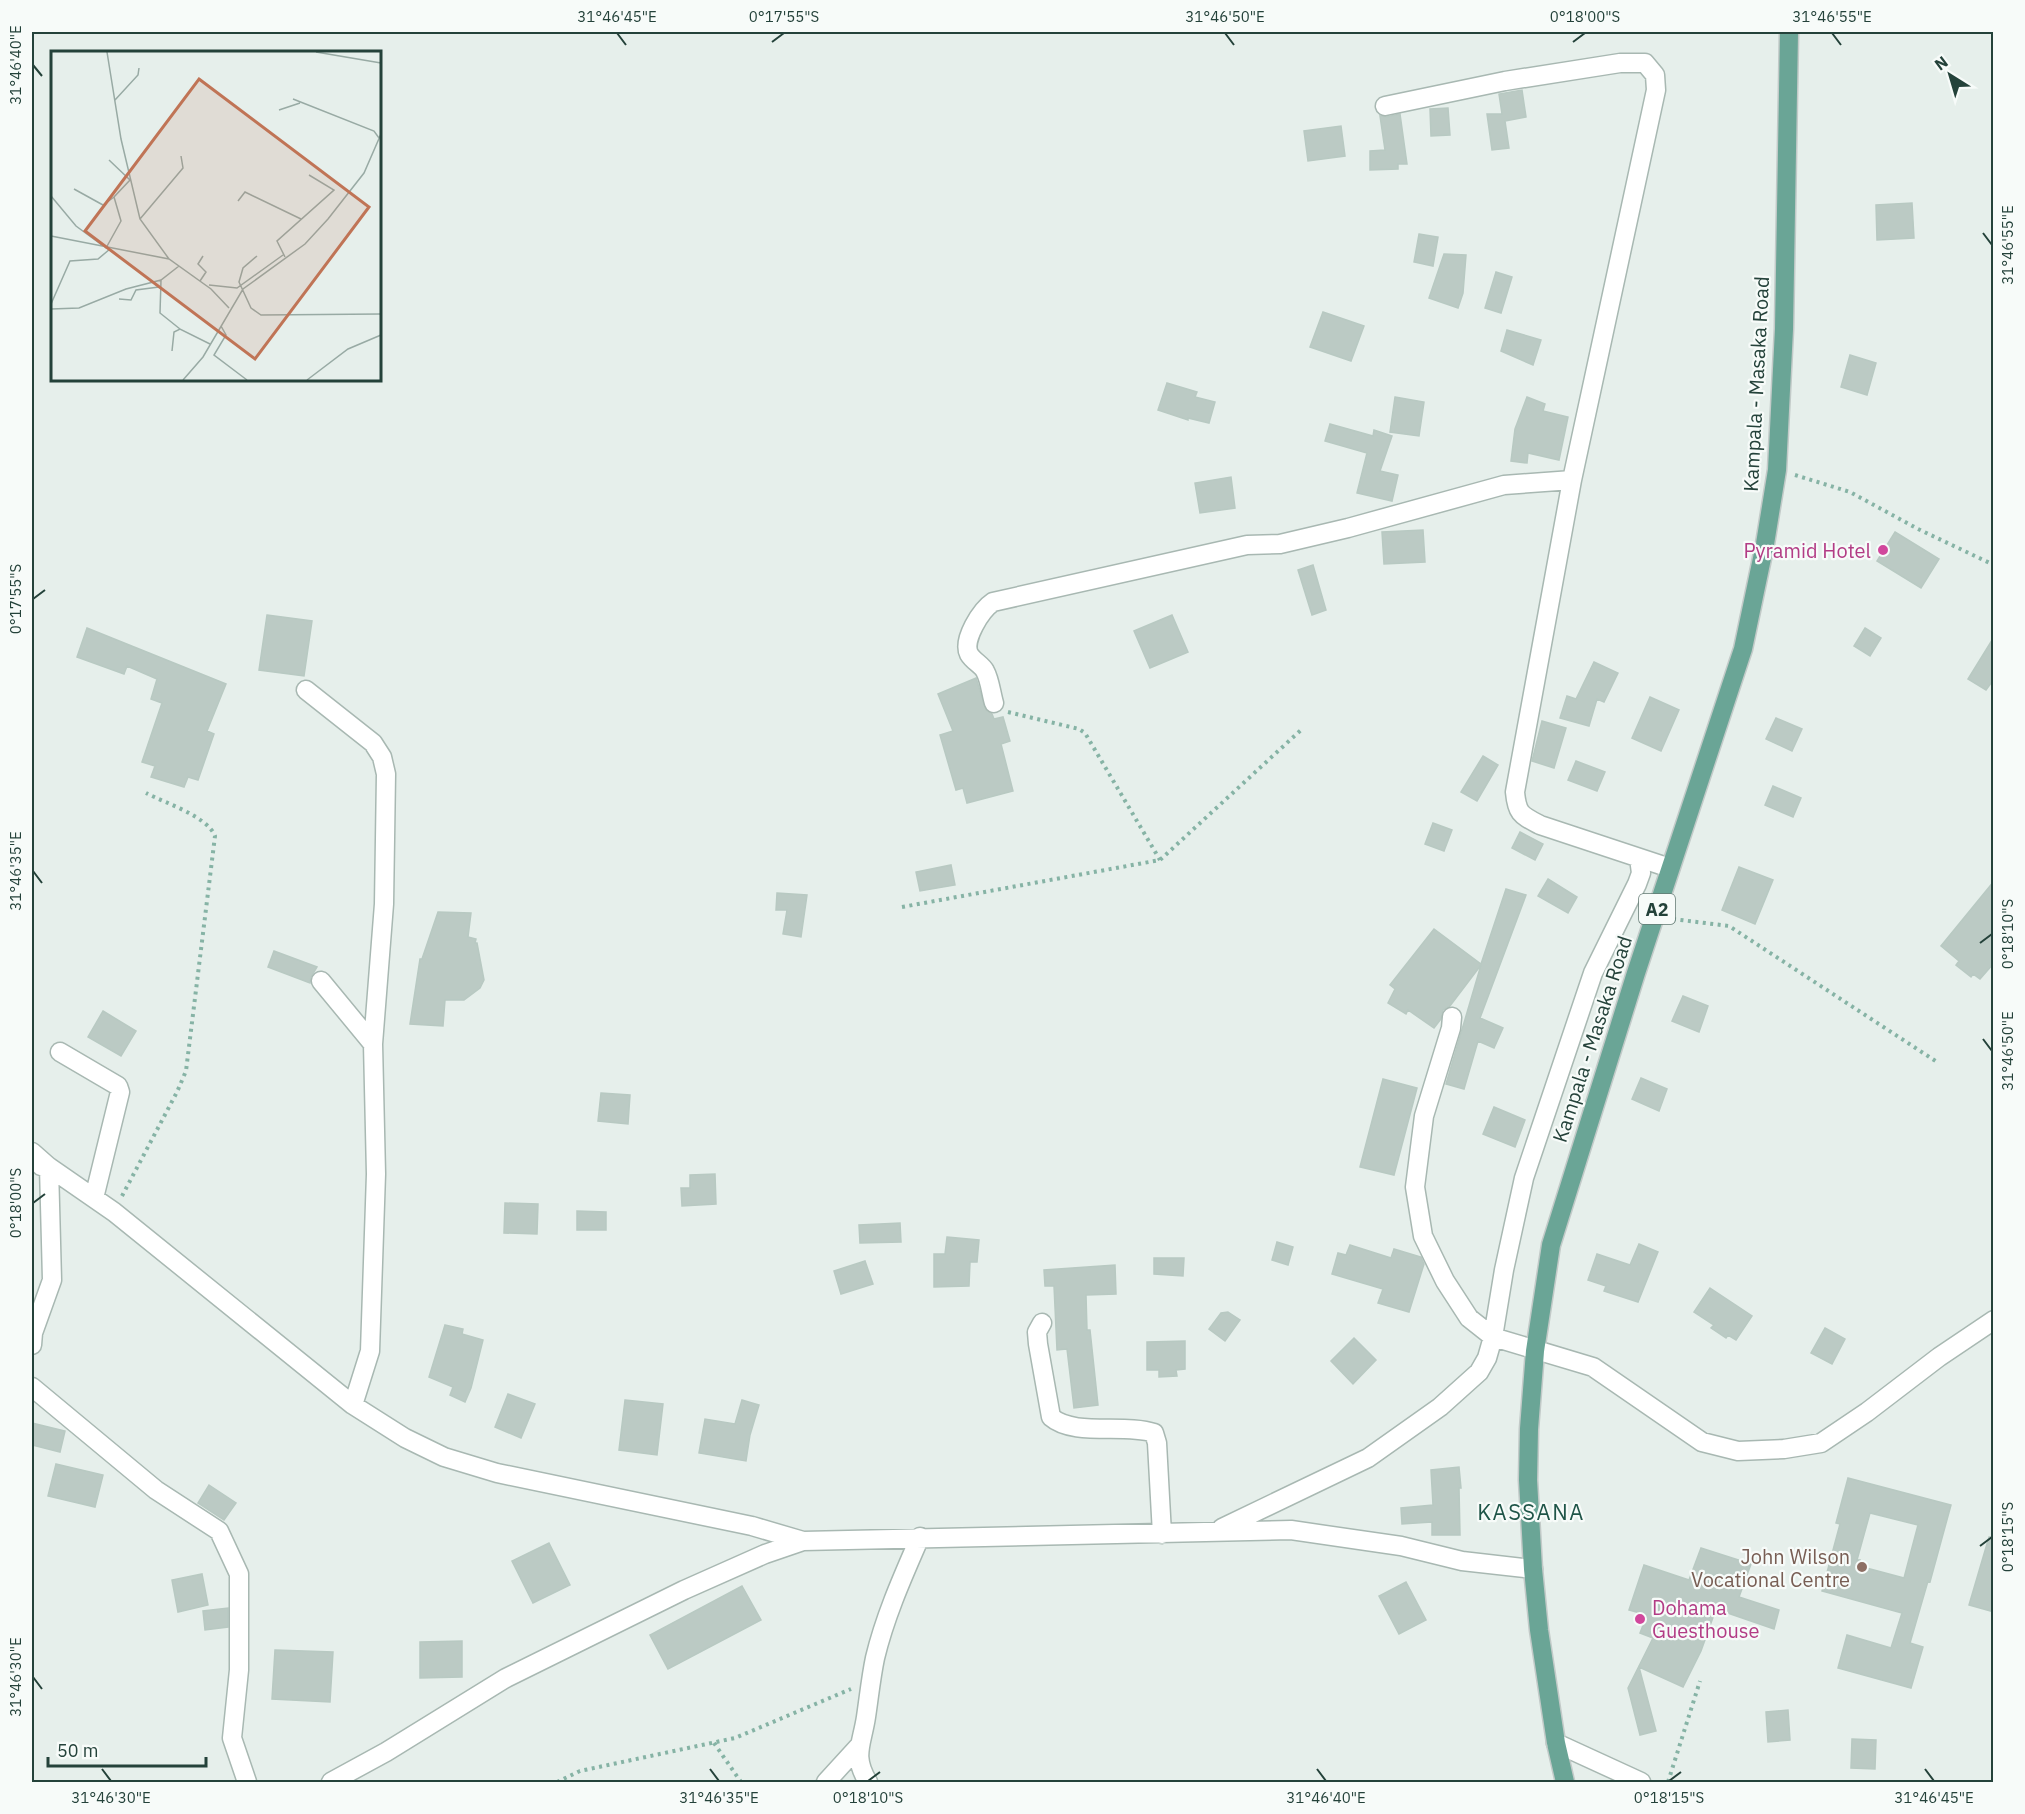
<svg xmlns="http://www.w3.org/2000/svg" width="2025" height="1814" font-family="'IBM Plex Sans',sans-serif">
	<rect width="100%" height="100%" fill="#e6efeb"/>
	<path fill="#bbcac4" stroke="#b8c9c2" stroke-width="1.5" fill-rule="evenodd" d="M1522,90l4,27 -21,4 4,27 -17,2 -5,-36h15l-3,-20z
		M1448,108l2,27 -19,1 -1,-27z
		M1400,114l7,50h-9v5l-28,1v-19l15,-1 -5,-34 7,1z
		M1341,126l4,30 -37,5 -4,-30z
		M1912,203l2,35 -37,2 -1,-35z
		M1419,234l19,3 -5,29 -19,-4z
		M1444,254l22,1 -3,38 -5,15 -29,-10z
		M1496,272l16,5 -11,36 -16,-5z
		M1323,312l41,14 -13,35 -41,-14z
		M1507,330l34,10 -8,25 -32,-14z
		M1850,355l26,8 -9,32 -26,-8z
		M1167,383l30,9 -2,5 20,5 -6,21 -21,-5v2l-30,-10z
		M1395,397l29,5 -5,34 -29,-4z
		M1527,397l18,7 -2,7 25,6 -9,43 -31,-7 -1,10 -16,-2 4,-32z
		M1330,424l43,12 1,-6 18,6 -12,35 18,4 -6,26 -35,-8 10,-40 -42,-12z
		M1231,477l4,31 -35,5 -5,-30z
		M1423,530l2,32 -41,2 -2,-32z
		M1895,532l44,27 -18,29 -44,-27z
		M1313,565l13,45 -14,5 -14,-45z
		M267,615l45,6 -8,55 -45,-6z
		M1172,615l16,37 -38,16 -16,-37z
		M87,628l139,56 -19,47 7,3 -16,46 -10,-3 -4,10 -33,-10 4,-11 -13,-4 20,-59 -11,-4 6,-20 -30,-13 -3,8 -47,-17z
		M1865,628l16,10 -11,18 -16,-10z
		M1994,637v42l-8,11 -18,-11z
		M1594,662l24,11 -14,29 -7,-3 -8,27 -29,-8 7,-22 9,3z
		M976,678l10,32 6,4 2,5 9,-2 7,24 -9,3 12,47 -46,12 -4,-15 -7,2 -16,-55 13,-4 -15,-37z
		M1650,697l29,13 -18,41 -29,-13z
		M1776,718l26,11 -10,22 -26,-12z
		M1542,721l24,7 -12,40 -22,-7z
		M1483,756l15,9 -21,36 -16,-9z
		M1576,761l29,11 -8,19 -29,-11z
		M1773,786l28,12 -8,19 -28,-12z
		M1433,823l19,7 -8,21 -19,-7z
		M1520,832l23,12 -8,16 -23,-12z
		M951,865l4,20 -35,6 -4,-19z
		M1739,867l34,13 -18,44 -33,-14z
		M1548,879l29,18 -9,16 -30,-17z
		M1994,881v82l-14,16 -7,-5 -2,3 -15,-12 3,-4 -18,-15z
		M1506,889l20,6 -46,123 23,10 -9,20 -16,-7 -14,48 -18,-5 35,-119 -31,41 -7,4 -2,9 -7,9 -26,-18 -2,4 -18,-11 7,-14 -5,-4 44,-56 47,35z
		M777,893l30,2 -6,42 -18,-3 4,-24h-11z
		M438,912l33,1 -3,24 8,2 -1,4h2l7,37 -4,8 -16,12h-19l-2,26 -33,-2 10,-65h2z
		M274,951l43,16 -6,10 -1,6 -42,-16z
		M1683,996l25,10 -9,26 -27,-11z
		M103,1011l33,20 -15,25 -33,-19z
		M1641,1078l26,11 -8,22 -27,-12z
		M1383,1079l34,9 -23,87 -34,-8z
		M601,1093l29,2 -2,29 -30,-3z
		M1494,1107l31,13 -10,27 -32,-13z
		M715,1174l1,30 -34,2 -1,-18h9v-13z
		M505,1203l33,1 -1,30 -33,-1z
		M577,1211l29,1v18h-29z
		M900,1223l1,19 -41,1 -1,-18z
		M947,1237l32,3 -2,22h-7l-1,24 -35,1v-33h11z
		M1277,1242l16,5 -5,18 -16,-5z
		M1639,1244l19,8 -20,50 -34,-11 2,-5 -18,-6 9,-26 33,11z
		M1350,1245l41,13 3,-9 27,8 3,7 -15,48 -31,-9 5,-14 -51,-15 6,-21 8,2z
		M1154,1258h30l-1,18 -29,-2z
		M865,1261l8,23 -32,10 -7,-23z
		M1115,1265l1,29 -30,1 1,35h3l8,75 -24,3 -7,-59 -10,1 -3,-64h-9l-1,-16z
		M1710,1288l42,28 -16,24 -8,-5 -2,3 -15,-10 3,-3 -20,-13z
		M1228,1312l12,8 -15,21 -16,-12 12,-16z
		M445,1325l18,4 -1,5 21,6 -12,48 -6,14 -15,-7 3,-8 -24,-10z
		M1825,1328l20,11 -13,25 -21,-11z
		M1354,1338l22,22 -23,24 -22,-23z
		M1185,1341v28l-9,1 1,6 -18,1v-7h-12v-28z
		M508,1394l27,10 -14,34 -26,-11z
		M625,1400l38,4 -6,51 -38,-5z
		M742,1400l17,5 -9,30 -4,26 -47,-8 6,-34 30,5z
		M32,1423l33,8 -5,21 -28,-7z
		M56,1464l47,11 -8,32 -47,-11z
		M1459,1467l2,21h-2l1,47h-28v-13l-30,2 -1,-16 32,-3 -2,-35z
		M1848,1478l103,27 -21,77 -2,-1 -18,62 13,4 -12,41 -73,-20 9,-33 44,13 11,-35 -80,-22 18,-67 -4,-1zM1870,1513l48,12 -14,53 -45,-12 1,-6h-3z
		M209,1485l27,18 -12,17 -26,-17z
		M1989,1537h5v75l-25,-7z
		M549,1543l21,42 -37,18 -21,-42z
		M1701,1548l50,16 -12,33 40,13 -5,19 -58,-20 -15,42 -18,36 -44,-20 17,64 -16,4 -12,-47 25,-50 -13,-5 7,-18 -18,-5 15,-45 45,15z
		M202,1574l6,31 -30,7 -6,-32z
		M1406,1582l20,38 -27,14 -20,-38z
		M742,1586l19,34 -93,49 -18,-34z
		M228,1608v19l-23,3 -2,-19z
		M462,1641v36l-42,1v-36z
		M275,1650l58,2 -3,50 -58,-3z
		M1788,1710l2,30 -22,2 -2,-30z
		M1852,1739l24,1 -1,29 -24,-1z"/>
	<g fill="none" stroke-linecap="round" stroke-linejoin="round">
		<g stroke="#a8b8b2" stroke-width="21">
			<path id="minor" d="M1385,106l120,-25 115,-18h25l10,12 1,15 -84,390 -57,312c2,22 6,23 25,33l130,43
				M306,690l67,53 9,14 4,17 -2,130 -11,140 3,130 -6,177 -17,54
				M994,703c-3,-10 -4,-23 -9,-32 -3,-6 -12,-10 -16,-17 -7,-14 12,-44 24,-52l254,-57 33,-1 68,-16 156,-43 68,-5
				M321,981l52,63
				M1452,1017l-1,11 -27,88 -9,71 8,49 22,45 24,37 24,19 100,30 109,75 36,9 46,-2 37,-6 46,-31 72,-55 55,-37
				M60,1052l58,34 2,6 -26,106
				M32,1152l17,15 65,45 239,193 52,33 39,19 53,16 255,53 51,15
				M1042,1323l-5,9 1,12 13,73c23,20 74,6 103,16l3,10 5,91
				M32,1345l1,-12 19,-53 -3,-113 -8,-1
				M32,1387l124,103 63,41 20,43v96l-7,68 15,44
				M1222,1528l146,-70 72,-51 39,-35 8,-14 6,-21 11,-67 20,-92 69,-205 44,-89 4,-11 -2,-15
				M1556,1743l85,39
				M331,1782l55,-30 120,-74 178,-88 81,-36 38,-13 488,-11 110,16 61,15 71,8
				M826,1782l32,-35
				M868,1782c-16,-26 -6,-38 -2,-65 3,-20 5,-40 9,-59 10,-42 28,-82 45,-121"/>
		</g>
		<g stroke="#c2cac8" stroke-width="21">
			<path id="major" d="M1565,1782l-9,-39 -17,-113 -6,-61 -5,-89 1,-51 6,-78 16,-106 85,-272 107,-324 22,-105 12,-74 7,-141 5,-297"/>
		</g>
		<path stroke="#86b3a5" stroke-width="4" stroke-dasharray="3 4.5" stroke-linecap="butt" d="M1795,475l55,17 68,37 76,36
			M1008,712l71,17 6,4 75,127
			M902,907l258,-47 142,-131
			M1673,919l56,7 208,136
			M122,1196l55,-104 9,-21 29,-235c-8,-20 -50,-33 -69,-43
			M714,1743l27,39
			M557,1782l23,-11 155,-33 116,-49
			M1668,1782l32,-101"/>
		<use href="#minor" stroke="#fff" stroke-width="18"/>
		<use href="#major" stroke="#6aa596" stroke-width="18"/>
	</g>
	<path fill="none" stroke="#24423a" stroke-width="2" d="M617,33l9,12M1225,33l9,12M1832,33l9,12M772,42l12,-9M1573,42l12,-9M33,65l9,11M1983,233l9,12M33,599l12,-9M33,871l9,12M1980,943l12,-9M1983,1039l9,12M33,1203l12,-9M1980,1546l12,-9M33,1677l9,12M102,1769l9,12M710,1769l9,12M1317,1769l9,12M1925,1769l9,12M868,1781l12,-9M1669,1781l12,-9"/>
	<g fill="#d1479c" stroke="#f7fbf9" stroke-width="2">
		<circle cx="1883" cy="550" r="6"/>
		<circle cx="1640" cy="1619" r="6"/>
	</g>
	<circle fill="#8d6e63" stroke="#f7fbf9" stroke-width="2" cx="1862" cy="1567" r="6"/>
	<g text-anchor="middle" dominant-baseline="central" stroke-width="4.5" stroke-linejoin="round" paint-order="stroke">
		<rect fill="#f7fbf9" stroke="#637a73" stroke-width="1.5" x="1639" y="894" width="36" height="30" rx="4.5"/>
		<g font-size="18" font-weight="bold" fill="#24423a">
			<text x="1657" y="909">A2</text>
		</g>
		<g font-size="20" fill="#24423a" stroke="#f7fbf9">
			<text transform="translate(1756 384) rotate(-87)">Kampala - Masaka Road</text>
			<text transform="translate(1592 1039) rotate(-72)">Kampala - Masaka Road</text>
		</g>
		<g font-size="20" fill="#b23c85" stroke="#f7fbf9" text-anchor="end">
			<text x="1871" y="550">Pyramid Hotel</text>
			<text x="1652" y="1607" text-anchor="start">Dohama<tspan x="1652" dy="23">Guesthouse</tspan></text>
		</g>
		<g font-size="20" fill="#785e54" stroke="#f7fbf9" text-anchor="end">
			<text x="1850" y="1556">John Wilson<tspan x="1850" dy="23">Vocational Centre</tspan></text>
		</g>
		<g font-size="22" letter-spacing="1.5" fill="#1f5548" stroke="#f7fbf9">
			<text x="1531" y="1511">KASSANA</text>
		</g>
	</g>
	<g transform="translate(51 51)">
		<rect width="330" height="330" fill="#e6efeb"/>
		<path fill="none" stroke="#98aaa4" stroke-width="1.5" d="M56,1l14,87 19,80 29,40M265,1l65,11M242,48l81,32 5,7M64,49l23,-25 1,-7M228,59l21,-7M23,138l29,16 11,-8M0,145l25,30 30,22 15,-27 -7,-24 16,-17 -21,-20M187,150l7,-9 56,27M89,168l43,-51 -2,-12M0,185l118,23 42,30 18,19M206,205l-14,12 -4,14 12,26 10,7 120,-1M234,206l-8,-16 57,-51 -25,-15M110,229l-1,33 20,16M149,230l6,-9 -8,-8 5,-8M158,234l28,3 46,-33M68,248l12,1 5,-10 23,-3M0,253l19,-43 28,-2 12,-10M0,258l28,-1 47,-19 35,-9 18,-14M170,275l5,9 -12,20 33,25M121,300l2,-19 6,-3 30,15M132,329l20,-23 40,-68 62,-45 23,-25 36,-46 17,-39M256,329l41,-31 33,-14"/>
		<path fill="#c07456" fill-opacity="0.15" stroke="#c07456" stroke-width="3" d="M148,28l170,128 -114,152 -170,-128z"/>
		<rect width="330" height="330" fill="none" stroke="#24423a" stroke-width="3"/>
	</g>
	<rect width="2025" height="1814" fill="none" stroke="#f7fbf9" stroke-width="66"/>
	<g transform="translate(1950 75) rotate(323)" stroke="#f7fbf9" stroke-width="4.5" paint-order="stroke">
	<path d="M0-4.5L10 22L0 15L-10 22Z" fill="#24423a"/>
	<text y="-9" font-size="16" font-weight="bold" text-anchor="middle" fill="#24423a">N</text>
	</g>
	<path d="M48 1757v9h158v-9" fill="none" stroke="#24423a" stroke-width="3"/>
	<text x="57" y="1757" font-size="18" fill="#24423a" stroke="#f7fbf9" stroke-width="4.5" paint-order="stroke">50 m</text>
	<rect x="33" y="33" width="1959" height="1748" fill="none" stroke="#24423a" stroke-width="2"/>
	<g font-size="15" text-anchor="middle" fill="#24423a">
		<text x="617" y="22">31°46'45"E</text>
		<text x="784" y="22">0°17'55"S</text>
		<text x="1225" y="22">31°46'50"E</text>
		<text x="1585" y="22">0°18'00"S</text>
		<text x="1832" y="22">31°46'55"E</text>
		<text transform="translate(16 65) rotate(-90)" y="5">31°46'40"E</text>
		<text transform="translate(2008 245) rotate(-90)" y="5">31°46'55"E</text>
		<text transform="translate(16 599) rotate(-90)" y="5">0°17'55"S</text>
		<text transform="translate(16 871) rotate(-90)" y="5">31°46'35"E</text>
		<text transform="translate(2008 934) rotate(-90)" y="5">0°18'10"S</text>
		<text transform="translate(2008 1051) rotate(-90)" y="5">31°46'50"E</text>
		<text transform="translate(16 1203) rotate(-90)" y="5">0°18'00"S</text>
		<text transform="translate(2008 1537) rotate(-90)" y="5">0°18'15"S</text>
		<text transform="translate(16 1677) rotate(-90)" y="5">31°46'30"E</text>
		<text x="111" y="1803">31°46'30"E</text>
		<text x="719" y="1803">31°46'35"E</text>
		<text x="868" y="1803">0°18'10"S</text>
		<text x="1326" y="1803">31°46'40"E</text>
		<text x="1669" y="1803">0°18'15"S</text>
		<text x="1934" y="1803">31°46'45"E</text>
	</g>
</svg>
